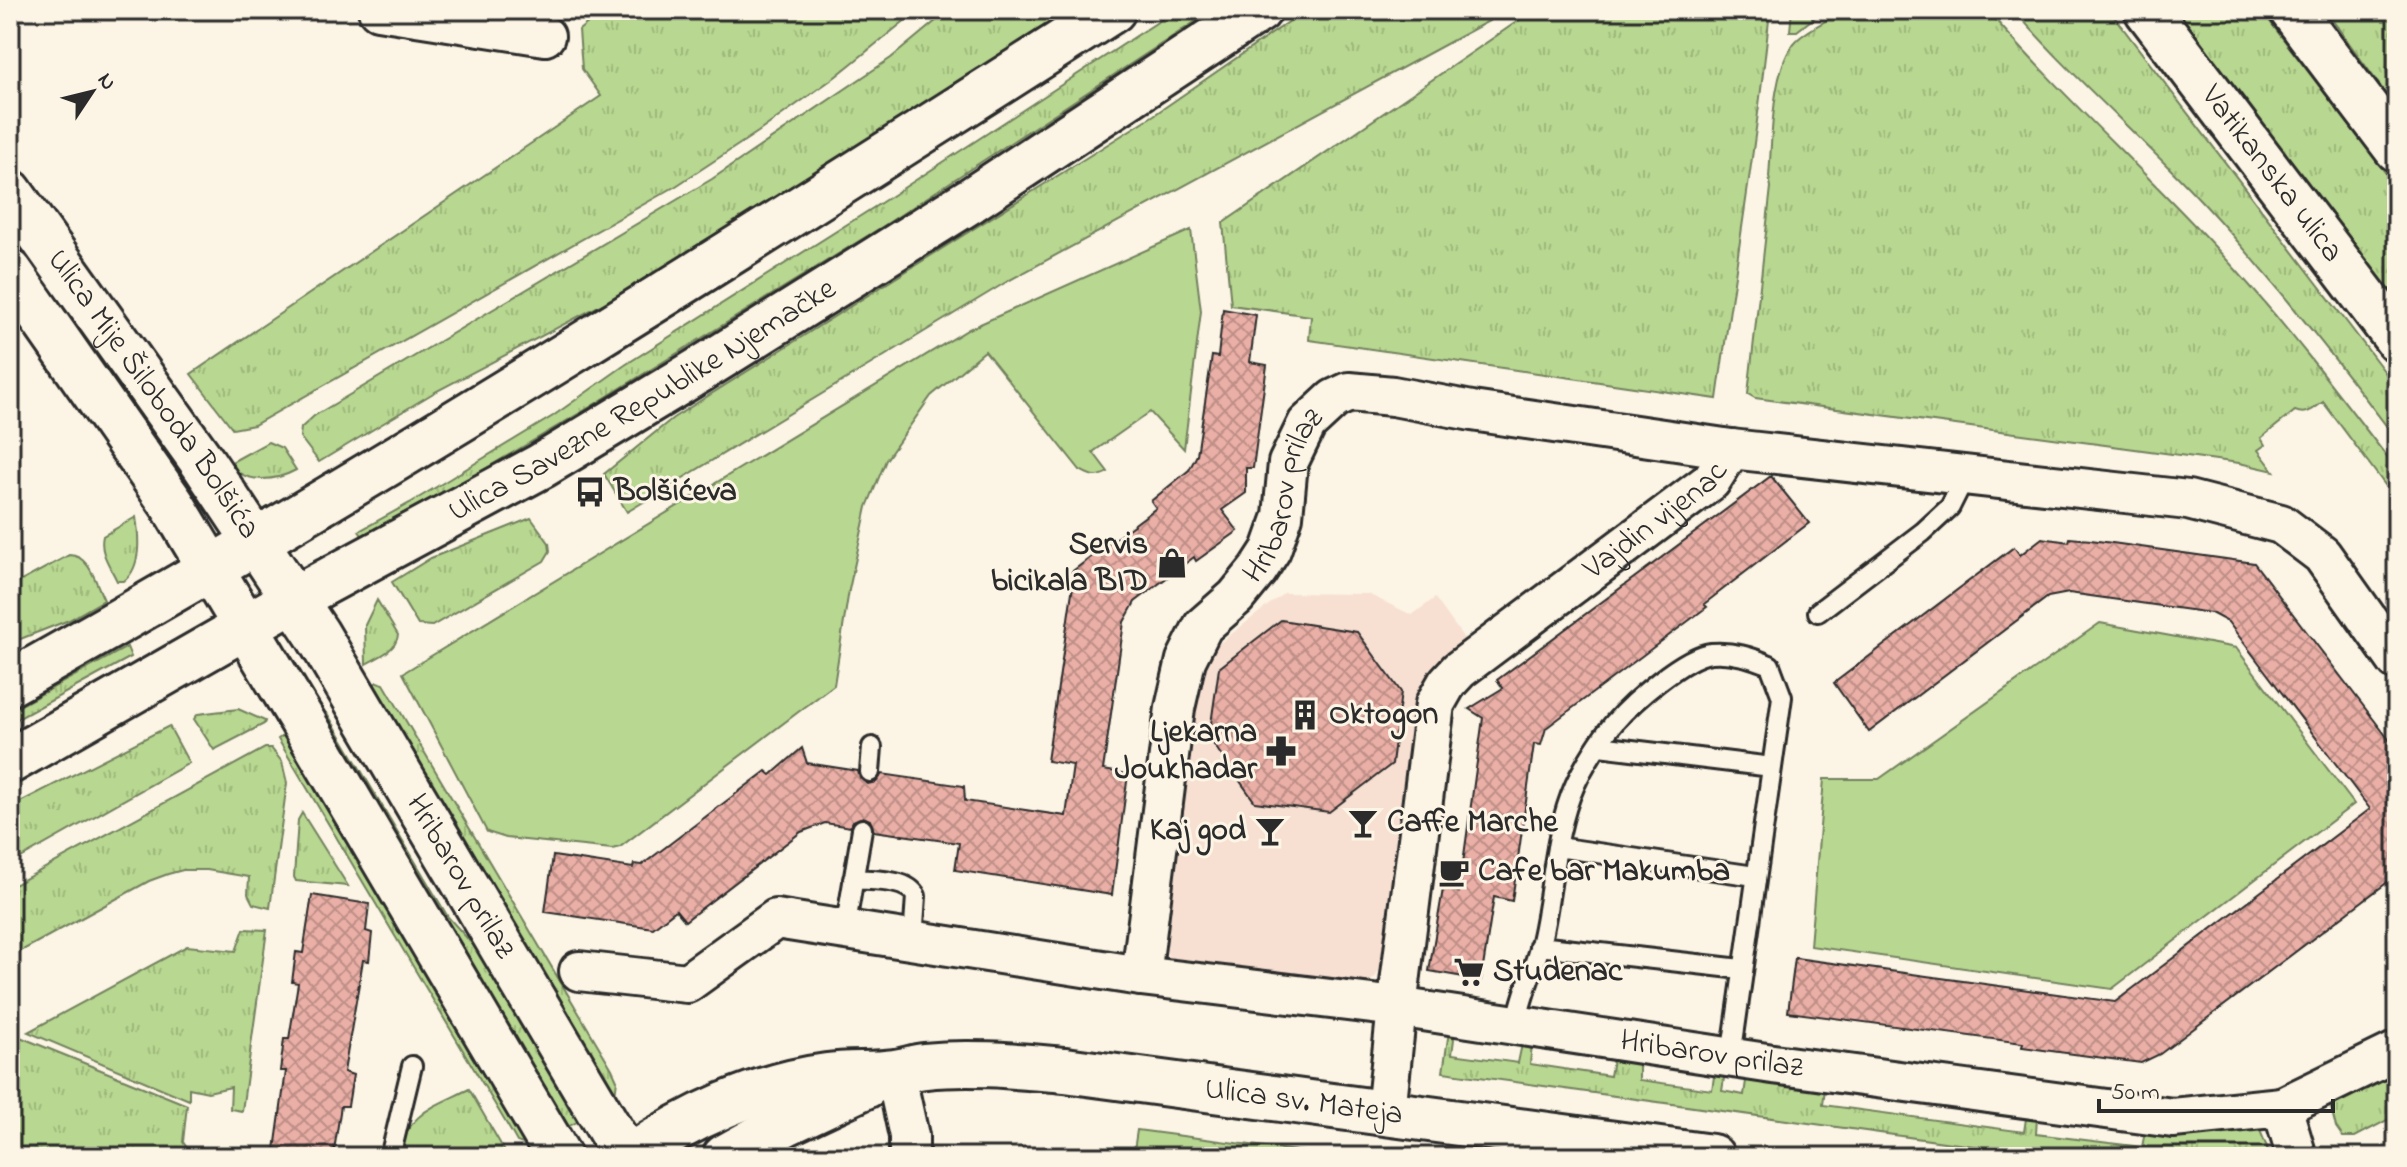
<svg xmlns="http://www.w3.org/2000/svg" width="2407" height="1167" font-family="'Indie Flower',sans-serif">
	<defs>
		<pattern id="grass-tufts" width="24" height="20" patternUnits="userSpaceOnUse" patternTransform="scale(2)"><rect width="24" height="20" fill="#b8d790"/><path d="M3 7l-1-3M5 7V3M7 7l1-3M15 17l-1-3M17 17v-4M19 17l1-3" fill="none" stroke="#9eb97c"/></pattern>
		<pattern id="building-cross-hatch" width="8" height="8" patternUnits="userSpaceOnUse" patternTransform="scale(2)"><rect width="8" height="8" fill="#eaafa6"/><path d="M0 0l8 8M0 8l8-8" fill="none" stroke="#be8f87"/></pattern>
	</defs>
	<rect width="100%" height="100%" fill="#fcf5e5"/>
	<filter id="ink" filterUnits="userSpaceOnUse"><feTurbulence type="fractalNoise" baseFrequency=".0125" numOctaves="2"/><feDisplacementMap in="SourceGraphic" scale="16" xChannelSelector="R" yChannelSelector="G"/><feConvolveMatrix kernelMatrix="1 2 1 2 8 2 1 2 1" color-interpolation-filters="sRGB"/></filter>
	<g filter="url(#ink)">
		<path fill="#f7e0d2" d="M1284,593l84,1 44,21 23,-17 33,46 -48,59 -39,263 -6,12 -16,10 -181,-23 -9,-6 -8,-23 40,-268 11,-19z"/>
		<path fill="url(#grass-tufts)" stroke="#72815e" stroke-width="2" d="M604,10h314l-83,67 -77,55 -82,54 -422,239 -21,4 -42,-55 410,-278 -19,-27 -3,-39z
			M949,10h125l-422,268 -217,114 -116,70 -19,-25 1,-9 13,-12 398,-237 179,-121z
			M1176,10h37l-328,215 -295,182 -225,133 -6,-9 51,-28 143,-87 72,-51 251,-159z
			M1306,10h203l-501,271 -381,231 -23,-38 69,-56 481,-303z
			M1534,10h236c-13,130 -35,259 -53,389l-408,-59 2,-24 -80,-11 -8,-82z
			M1792,10h32l-27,21h-7z
			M1844,10h143c72,83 154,157 229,238 65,70 123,146 181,222v31l-74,-99c-10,7 -16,14 -28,9l-34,27 4,7 -7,5 16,21 -35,-8 -484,-65 -7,-4 23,-207 -2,-10c3,-35 2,-112 28,-137 13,-12 32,-20 47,-30z
			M2014,10h95l288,378v52c-61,-81 -123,-160 -192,-235 -62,-67 -131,-126 -191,-195z
			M2175,10h86l136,178v116z
			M2325,10h72v99z
			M10,225l175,242 -7,3 -147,-208 -21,-22z
			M268,442l14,6 14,22c-20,11 -53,15 -66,-7z
			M136,517c3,20 6,50 -12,64h-7c-7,-15 -18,-29 -14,-45z
			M531,518l18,25 1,8 -6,10 -112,65 -14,-1 -26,-43 39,-24z
			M69,555c21,0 27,29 35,45l-35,20 -59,23v-56z
			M377,600l21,35c-2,16 -20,22 -32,29l-1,-39z
			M127,647l4,10 -121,66v-12z
			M377,682l7,2 228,385 5,11 -2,16 -243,-410z
			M238,709l27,12 -1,3 -50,26 -20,-31 4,-5z
			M327,713l121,204 43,48 91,154 -18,10 -245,-412z
			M169,726l20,37 -179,101v-57z
			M287,733l247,415 -17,-6 -5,-9 -234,-394z
			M265,748h6l11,14 5,21 -17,125 -17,-4 -5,-10 1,-17 -42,-7h-24l-15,4 -19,7 -139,76v-70z
			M302,813l46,73 -52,-5 -2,-4 4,-57z
			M244,929l23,1 -25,181 -12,-2 1,-22 -23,5 -19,-4v12l-161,-68 159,-86 49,5z
			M1449,1031l5,8 -2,15 66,9 4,-19h10l-2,20 80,12 3,-17 5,-3 21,7v17l73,10 3,-20 10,2 -3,19 22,4 3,-21 79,6 -3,25 201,27 3,-20 10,5 -1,17 106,13 4,-20 113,1 12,29h-220l-608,-85z
			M20,1037l167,68 -4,37 10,15h-183v-115z
			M2397,1061v54l-42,22h-12l-7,-10 -8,-30z
			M469,1089l39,68h-109c7,-44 34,-50 70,-68z"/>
		<path fill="#b8d790" stroke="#72815e" stroke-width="2" d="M1191,230l10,81 -17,138 -34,-37 -57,40 15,20c-12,7 -17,4 -28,-2l-95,-119 -54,45 -45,64 -19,47 -18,83 -15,95 -214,162 -8,2 -106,-11 -19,-6 -84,-159 566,-344z
			M2100,623l136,25 118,156 -242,185 -302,-43 14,-167h55z
			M1137,1130l205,27h-209z"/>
		<path fill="url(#building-cross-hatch)" stroke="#2b2b2b" stroke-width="2" d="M1223,309l33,6 -6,47 17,3 -14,103h-7v25l-24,17 16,21 -42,30 -2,-4 -59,45 -11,20 -21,148 25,4 -16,121 -157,-25 4,-27 -85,-12 -4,-11 -7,-3 -10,4 -3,6 -25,-4 -24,9 -116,89 -9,-11 -23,18 -108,-16 8,-56 80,12 1,-4 8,1 124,-94 5,4 31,-27 5,15 51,8 2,7 8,6 8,-2 6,-8 82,12 1,15 101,15 7,-51 -26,-4 26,-176 -11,-6 94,-71 -5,-7 38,-31 8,-15 15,-99 6,1z
			M1771,476l38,47 -105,81 3,3 -161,121 -5,17 -7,-1 -22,157 -18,-4 -13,83 -52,-9 14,-82 16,3 24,-174 -14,-9 34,-21 -6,-8z
			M2042,538l27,4 1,-4 21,2 163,23 143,187v125l-237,179 -19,9 -119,-16 1,-4 -235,-31 7,-54 320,44 255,-193 -142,-187 -17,-9 -142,-20 -21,4 -179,135 -35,-49 180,-136 6,8z
			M1281,620l76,12 44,60 -9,72 -63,48 -74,-10 -46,-64 10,-70z
			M312,895l57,9 -3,27 6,2 -3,28 -6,-1 -19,112 9,3 -5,31h-7l-8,51h-59l12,-86h-6l4,-32h5l9,-56 -6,-1 4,-30 7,1z"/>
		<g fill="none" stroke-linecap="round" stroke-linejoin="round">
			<g stroke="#2b2b2b" stroke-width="24">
				<path id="lane" d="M1818,612l105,-80 27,-25 15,-30
					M1599,746l173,21
					M870,772l2,-25
					M1557,847l198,29
					M853,879c18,2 54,-1 63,17l-3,44
					M845,930l17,-101
					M1539,946l202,23
					M1516,1027c4,-29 17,-54 24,-82 13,-51 13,-111 35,-160 8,-18 26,-47 39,-62 18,-21 70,-67 97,-70 21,-2 40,4 59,12l12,32 -51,360
					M390,1157l22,-91"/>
			</g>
			<g stroke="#2b2b2b" stroke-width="44">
				<g id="street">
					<path d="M378,10l167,26"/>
					<path id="s1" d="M579,971l108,12 89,-64 365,57 256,31 376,57 400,54 109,-11"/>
					<path id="s2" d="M1141,976l34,-268 11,-48 17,-34 33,-29 22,-27 13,-20 12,-34 5,-53 19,-39 27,-25 15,-7 44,4 79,15 259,38 457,51 93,24 41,31 75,106"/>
					<path d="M895,1072l14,64v21"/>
					<path id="s3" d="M1386,1112l11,-105 38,-303 12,-21 12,-13 252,-189 20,-32"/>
					<path d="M2297,1157l-15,-50 115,-56"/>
				</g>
			</g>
			<g stroke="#2b2b2b" stroke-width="50">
				<g id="secondary">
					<path id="s4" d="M2147,10l250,329"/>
					<path d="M2292,10l105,139"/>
					<path id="s5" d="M10,192l194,272 113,170 309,523"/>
					<path d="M10,272l162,232 128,213 259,440"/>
					<path d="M10,683c376,-210 740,-441 1103,-673"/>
					<path id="s6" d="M10,761l284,-162 247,-133 157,-95 273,-171 288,-190"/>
					<path id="s7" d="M631,1157c57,-40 128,-72 196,-81 23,-3 45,-1 68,-4 10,-1 19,-5 30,-6 46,-5 93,0 140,4l647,87"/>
					<path d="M725,1157l61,-34 81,-38"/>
				</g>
			</g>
			<use href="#lane" stroke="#fcf5e5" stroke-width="18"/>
			<use href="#street" stroke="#fcf5e5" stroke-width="38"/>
			<use href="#secondary" stroke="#fcf5e5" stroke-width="44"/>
		</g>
	</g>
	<defs>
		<g id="bus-bare" transform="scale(2.4)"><path d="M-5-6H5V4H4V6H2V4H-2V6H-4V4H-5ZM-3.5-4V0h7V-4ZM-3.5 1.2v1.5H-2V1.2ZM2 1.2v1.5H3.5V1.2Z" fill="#2b2b2b" stroke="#fcf5e5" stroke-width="2.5" paint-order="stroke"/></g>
		<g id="shop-bare" transform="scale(2.4)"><path d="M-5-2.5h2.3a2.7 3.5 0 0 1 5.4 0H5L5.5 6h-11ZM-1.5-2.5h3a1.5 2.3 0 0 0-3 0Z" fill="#2b2b2b" stroke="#fcf5e5" stroke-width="2.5" paint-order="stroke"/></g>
		<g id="building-bare" transform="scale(2.4)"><path d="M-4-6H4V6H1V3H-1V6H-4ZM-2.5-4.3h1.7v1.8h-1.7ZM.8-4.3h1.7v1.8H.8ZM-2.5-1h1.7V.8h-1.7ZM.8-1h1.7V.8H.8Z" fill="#2b2b2b" stroke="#fcf5e5" stroke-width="2.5" paint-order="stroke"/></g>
		<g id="pharmacy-bare" transform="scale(2.4)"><path d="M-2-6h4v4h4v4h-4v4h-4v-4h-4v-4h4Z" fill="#2b2b2b" stroke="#fcf5e5" stroke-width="2.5" paint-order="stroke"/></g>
		<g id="bar-bare" transform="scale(2.4)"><path d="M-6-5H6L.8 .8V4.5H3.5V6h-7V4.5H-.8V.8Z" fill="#2b2b2b" stroke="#fcf5e5" stroke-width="2.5" paint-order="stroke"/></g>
		<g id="cafe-bare" transform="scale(2.4)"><path d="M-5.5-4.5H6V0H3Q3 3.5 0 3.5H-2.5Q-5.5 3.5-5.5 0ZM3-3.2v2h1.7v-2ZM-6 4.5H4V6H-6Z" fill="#2b2b2b" stroke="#fcf5e5" stroke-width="2.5" paint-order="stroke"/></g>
		<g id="supermarket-bare" transform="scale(2.4)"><path d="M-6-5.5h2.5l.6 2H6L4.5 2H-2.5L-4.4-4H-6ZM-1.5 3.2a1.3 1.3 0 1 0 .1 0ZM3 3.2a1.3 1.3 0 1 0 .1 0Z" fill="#2b2b2b" stroke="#fcf5e5" stroke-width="2.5" paint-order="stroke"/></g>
	</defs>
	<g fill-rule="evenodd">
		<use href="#bus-bare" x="590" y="492"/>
		<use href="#shop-bare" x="1172" y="563"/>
		<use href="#building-bare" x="1305" y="715"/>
		<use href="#pharmacy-bare" x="1281" y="751"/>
		<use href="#bar-bare" x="1363" y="823"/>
		<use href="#bar-bare" x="1270" y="831"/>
		<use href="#cafe-bare" x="1454" y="872"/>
		<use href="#supermarket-bare" x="1469" y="972"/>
	</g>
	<g text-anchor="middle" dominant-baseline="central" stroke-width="6" stroke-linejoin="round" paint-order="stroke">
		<g font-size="32" fill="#2b2b2b" stroke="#fcf5e5">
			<text stroke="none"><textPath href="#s4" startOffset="206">Vatikanska ulica</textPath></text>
			<text stroke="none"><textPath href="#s5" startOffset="248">Ulica Mije Šiloboda Bolšića</textPath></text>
			<text stroke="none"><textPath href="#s6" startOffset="728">Ulica Savezne Republike Njemačke</textPath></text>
			<text stroke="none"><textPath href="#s2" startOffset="516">Hribarov prilaz</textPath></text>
			<text stroke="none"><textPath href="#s3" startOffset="700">Vajdin vijenac</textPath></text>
			<text stroke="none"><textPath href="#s5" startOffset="820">Hribarov prilaz</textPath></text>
			<text stroke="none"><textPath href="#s1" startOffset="1164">Hribarov prilaz</textPath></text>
			<text stroke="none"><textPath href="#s7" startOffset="694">Ulica sv. Mateja</textPath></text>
		</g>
		<g font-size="32" font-weight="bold" fill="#2b2b2b" stroke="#fcf5e5" text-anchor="start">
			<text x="614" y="492">Bolšićeva</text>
			<text x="1148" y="545" text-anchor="end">Servis<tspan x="1148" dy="37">bicikala BID</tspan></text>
			<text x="1329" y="715">Oktogon</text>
			<text x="1257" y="733" text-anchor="end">Ljekarna<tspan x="1257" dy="37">Joukhadar</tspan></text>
			<text x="1387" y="823">Caffe Marche</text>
			<text x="1246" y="831" text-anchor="end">Kaj god</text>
			<text x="1478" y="872">Cafe bar Makumba</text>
			<text x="1493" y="972">Studenac</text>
		</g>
	</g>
	<rect width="2407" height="1167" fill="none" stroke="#fcf5e5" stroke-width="40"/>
	<rect x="20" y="20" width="2367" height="1127" fill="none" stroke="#2b2b2b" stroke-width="3" filter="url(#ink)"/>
	<g transform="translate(92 92) rotate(55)" stroke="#fcf5e5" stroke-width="6" paint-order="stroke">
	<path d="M0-6L14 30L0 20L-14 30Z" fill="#2b2b2b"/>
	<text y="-12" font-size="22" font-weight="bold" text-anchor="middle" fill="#2b2b2b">N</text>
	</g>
	<path d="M2099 1099v12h234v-12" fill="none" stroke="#2b2b2b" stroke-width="4"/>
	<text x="2111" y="1099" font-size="24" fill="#2b2b2b" stroke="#fcf5e5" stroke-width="6" paint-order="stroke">50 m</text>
</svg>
